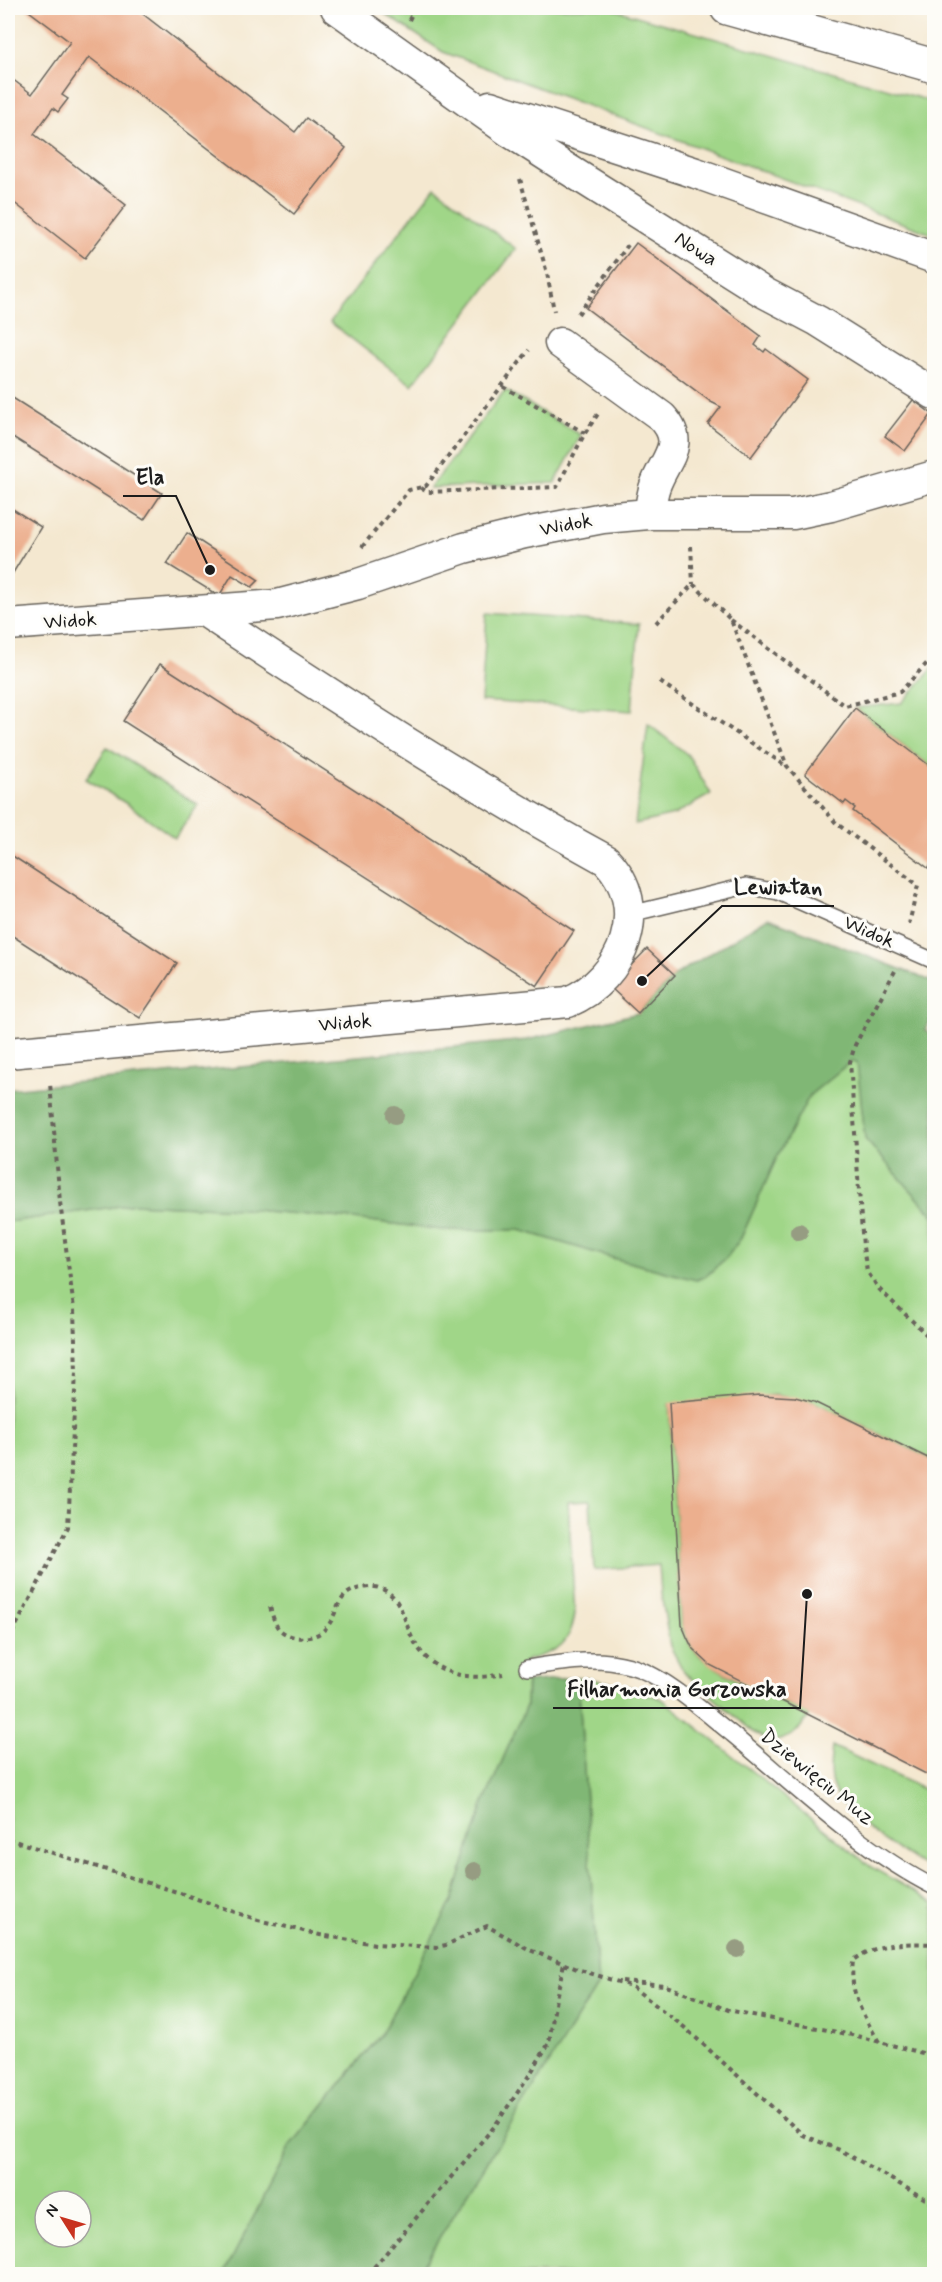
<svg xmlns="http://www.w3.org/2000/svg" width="942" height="2282" font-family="Mynerve,sans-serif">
	<rect width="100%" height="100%" fill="#fdfcf7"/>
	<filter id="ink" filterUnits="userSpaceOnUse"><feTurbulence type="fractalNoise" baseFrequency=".0167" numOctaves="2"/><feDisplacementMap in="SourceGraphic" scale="12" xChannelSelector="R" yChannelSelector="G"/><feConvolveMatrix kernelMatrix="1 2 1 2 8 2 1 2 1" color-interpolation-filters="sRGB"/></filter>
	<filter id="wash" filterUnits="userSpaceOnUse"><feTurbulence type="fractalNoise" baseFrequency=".008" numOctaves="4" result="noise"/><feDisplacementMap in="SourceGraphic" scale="24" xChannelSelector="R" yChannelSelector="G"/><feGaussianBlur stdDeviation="1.35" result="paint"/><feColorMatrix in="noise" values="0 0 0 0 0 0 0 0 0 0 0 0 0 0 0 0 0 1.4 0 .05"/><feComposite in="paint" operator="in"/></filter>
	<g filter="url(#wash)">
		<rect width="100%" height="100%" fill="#f4e8d0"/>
		<path fill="#a0d688" stroke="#5e7952" stroke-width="1.5" fill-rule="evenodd" d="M376,8h233l325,94v133l-491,-183z
			M435,187l81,62 -104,136 -82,-63z
			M505,390l76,45 -26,48 -125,5z
			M487,613l152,11 -7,87 -151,-10z
			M934,667v102l-79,-61 47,-5z
			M648,724l40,31 23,39 -37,21 -39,9z
			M107,747l91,58 -23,33 -48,-34 -41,-25z
			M850,1062h8l7,77 69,77v245l-120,-59 -39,-7 -106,9 13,221c3,8 6,18 12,25 21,24 85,50 116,65 -13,18 -18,23 -40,27l-17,-10 -69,-60 -14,-26 -9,-52 -2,-29 -65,5 -4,-69 -22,1 7,112c-5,32 -19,38 -48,46l-1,46 -43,99 -31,96 -70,132 -93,115 -65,126h-216v-1052l126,-18 109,5 111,10 89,11h77l93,28 84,22 9,-4 21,-19 14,-19 36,-81 33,-62zM45,2201h36v36h-36z
			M578,1677l46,8 38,14 209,168 63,36v371h-517l181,-289z
			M832,1746l102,48v78c-30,-18 -88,-51 -101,-85 -5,-13 -2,-28 -1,-41z"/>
		<path fill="#80b774" stroke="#4e6a48" stroke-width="1.5" d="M768,918l166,64v33l-9,15 9,6v180l-69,-77 -8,-77h-7l-40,33 -33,62 -36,81 -14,19 -21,19 -10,4 -83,-22 -93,-28h-77l-89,-11 -111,-10 -109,-5 -126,18v-133l519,-49 111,-27 37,-38z
			M578,1677l20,308 -181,289h-193l65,-126 93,-115 70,-132 31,-96 43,-99 1,-24z"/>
		<g id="blocks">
			<path fill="#ecaf8e" d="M25,8h110l160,124 11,-14 40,30 -52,66 -205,-157 -27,38 6,4 -10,13 -5,-4 -19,26 92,71 -41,53 -77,-60v-122l24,18 38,-52z
				M636,243l125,93 -6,9 9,7 2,-3 42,31 -57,77 -43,-33 13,-17 -10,-5 -125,-94z
				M8,395l154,98 -18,27 -136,-86z
				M913,400l19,14 -27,37 -20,-15z
				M8,506l33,21 -33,54z
				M187,533l72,47 -7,7 -20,-12 -13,21 -52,-32z
				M160,664l414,267 -37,55 -414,-265z
				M855,708l79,61v100l-4,-3 -2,2 -75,-57 2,-3 -9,-7 -2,3 -39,-30z
				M8,853l169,110 -37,55 -132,-85z
				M647,949l28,26 -37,38 -28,-26z
				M759,1395l36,2 19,5 120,59v317l-224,-113 -17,-16 -6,-12 -5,-12 -13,-222z"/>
		</g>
	</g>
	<g filter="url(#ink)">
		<use href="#blocks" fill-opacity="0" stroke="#68635b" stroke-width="1.5"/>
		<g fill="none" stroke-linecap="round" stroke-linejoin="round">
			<g stroke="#68635b" stroke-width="18">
				<path id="lane" d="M630,914l116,-28 32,6 156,69
					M527,1668c34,-5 69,-12 103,-2 34,9 74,46 102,68 64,53 127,115 202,153"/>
			</g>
			<g stroke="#68635b" stroke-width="33">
				<path id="street" d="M336,8l174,124 56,36 197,124 55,29 116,73
					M490,106l206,67 238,85
					M560,343l102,74c25,27 3,41 -7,69 -3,8 -4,19 -6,28
					M8,625l269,-20 81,-21 106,-36 61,-15 78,-15 46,-4h144l38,-8 103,-30
					M8,1053l560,-51c56,-23 84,-95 38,-142 -138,-76 -271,-162 -402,-249"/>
			</g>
			<g stroke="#68635b" stroke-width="36">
				<path id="secondary" d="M727,8l207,58"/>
			</g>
			<path stroke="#68635b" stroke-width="4" stroke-dasharray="4.5 4.5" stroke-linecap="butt" d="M409,20l6,-12
				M520,179l27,94 7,38
				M578,314l50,-69
				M585,433l15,-22
				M421,488l6,4 130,-5 28,-54 -83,-47
				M691,546l2,38
				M362,547l47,-57 17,-4 103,-136
				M731,620l114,86 55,-14 29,-31 5,-3
				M656,623l37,-39 38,36 56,146 49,57 82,62 -9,39
				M660,682l126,84
				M895,971l-40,74 -5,17 13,185 4,24 12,18 55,53
				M270,1607c2,7 4,15 8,21 11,12 34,13 46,2 16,-15 10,-37 37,-42 6,-1 13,-2 18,0 25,8 24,36 36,55 20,33 54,38 88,31
				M8,1641l60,-114 8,-155 -2,-63 -14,-107 -10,-119
				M8,1839l169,53 81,28 62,15 55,9 62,3 9,-2 41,-19 43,24 47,19 54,17 53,41 119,108 39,16 92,53
				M622,1981l42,4 64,25 129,26 69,18 8,4
				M879,2042c-16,-28 -30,-47 -26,-81 23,-19 53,-18 81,-17
				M368,2274l126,-147 36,-53 19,-31 7,-45 8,-34"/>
			<use href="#lane" stroke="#fff" stroke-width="15"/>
			<use href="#street" stroke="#fff" stroke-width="30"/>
			<use href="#secondary" stroke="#fff" stroke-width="33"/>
		</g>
		<g fill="#969c82">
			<circle cx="395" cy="1115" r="9"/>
			<circle cx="799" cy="1232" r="9"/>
			<circle cx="474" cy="1871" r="9"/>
			<circle cx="737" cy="1949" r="9"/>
		</g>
	</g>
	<g text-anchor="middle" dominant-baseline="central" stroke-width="6" stroke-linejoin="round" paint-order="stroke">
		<g font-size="21" fill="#1c1c1c" stroke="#fdfcf7">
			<text transform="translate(696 249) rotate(33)">Nowa</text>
			<text transform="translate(566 525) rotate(-11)">Widok</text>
			<text transform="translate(70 621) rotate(-4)">Widok</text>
			<text transform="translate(869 932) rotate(24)">Widok</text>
			<text transform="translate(345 1023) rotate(-5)">Widok</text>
			<text transform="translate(817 1777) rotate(39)">Dziewięciu Muz</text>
		</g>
	</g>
	<path fill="none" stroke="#1c1c1c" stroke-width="2" d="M210 570L176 496H123M642 981L722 906H834M807 1594L800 1708H553"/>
	<g fill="#1c1c1c" stroke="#fdfcf7" stroke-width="2">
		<circle cx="210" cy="570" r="6"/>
		<circle cx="642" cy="981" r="6"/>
		<circle cx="807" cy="1594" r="6"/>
	</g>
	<g font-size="22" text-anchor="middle" font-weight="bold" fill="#1c1c1c" stroke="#fdfcf7" stroke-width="6" stroke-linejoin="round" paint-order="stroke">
		<text x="150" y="484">Ela</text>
		<text x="778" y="894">Lewiatan</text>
		<text x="677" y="1696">Filharmonia Gorzowska</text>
	</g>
	<rect width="942" height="2282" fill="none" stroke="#fdfcf7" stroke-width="30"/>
	<g transform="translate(63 2219) rotate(307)"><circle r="28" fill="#fdfcf7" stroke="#a3a29f" stroke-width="1.5"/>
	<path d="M0-4.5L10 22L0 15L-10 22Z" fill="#c8321e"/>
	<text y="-9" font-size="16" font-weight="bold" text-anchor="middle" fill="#1c1c1c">N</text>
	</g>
</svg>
